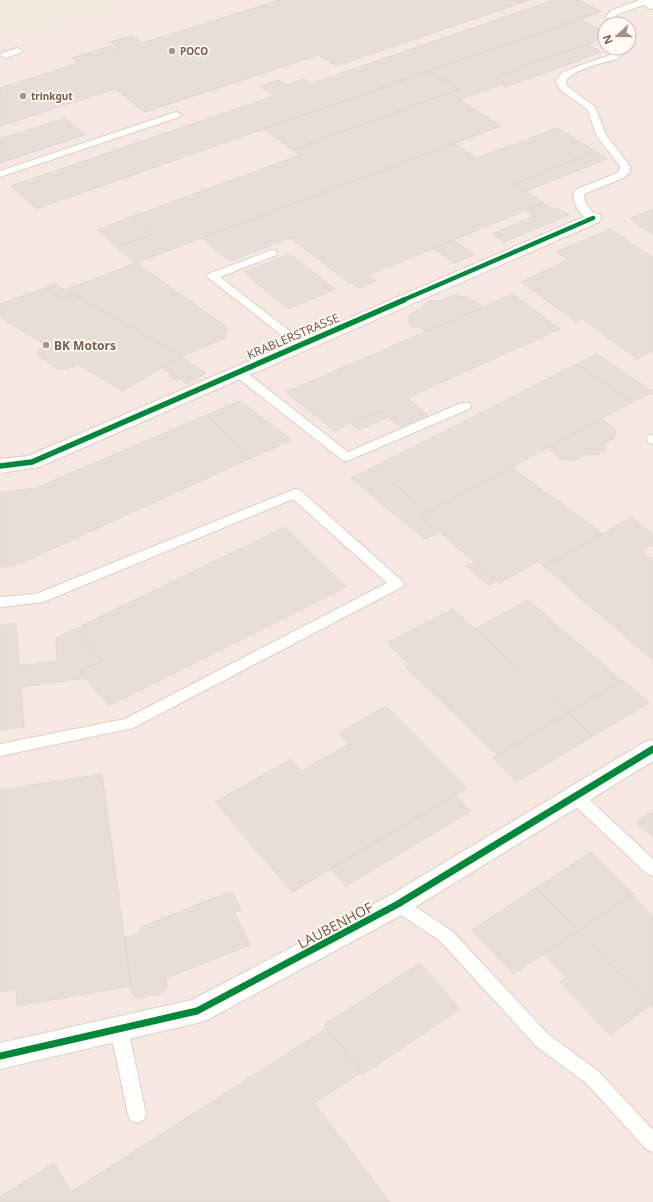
<svg xmlns="http://www.w3.org/2000/svg" width="653" height="1202" font-family="'Noto Sans',sans-serif">
	<rect width="100%" height="100%" fill="#f9f5f0"/>
	<path fill="#f2e8de" d="M0,0h142l-142,41z"/>
	<path fill="#f6e8e1" fill-rule="evenodd" d="M142,0h511v1202h-653v-1161zM605,24h24v24h-24z"/>
	<path fill="#e6ded7" stroke="#e2d8d2" d="M280,0h250l-194,66 -18,-11 -173,57 -30,-23 -115,37v-38l79,-25 -7,-5 39,-12 7,5 2,-1 -10,-8 22,-6 10,7z
		M554,0h25l21,11 -564,198 -25,-23 263,-90 -14,-10 19,-6 8,5 17,-6 6,5z
		M601,12l-21,7 25,14v5l-110,39 10,6 -46,17 -10,-7 10,-4 -30,-18z
		M587,44l15,8 -96,35 -5,-2 4,-2 -10,-6z
		M429,71l30,18 -167,61 -28,-21z
		M449,93l52,33 -366,137 -18,-16 34,-12 -20,-18 169,-62 -8,-5z
		M65,118l20,17 -85,28v-24z
		M557,128l38,23 -81,33 30,19 -176,72 8,6 -17,7 -7,-6 -3,1 -58,-45 -61,23 -28,-23 252,-95 23,15z
		M595,151l12,8 -81,32 -12,-7z
		M544,203l9,6 4,-1 12,7 -65,27 -12,-8 42,-18 -8,-5z
		M653,209v25l-23,-15z
		M131,217l20,18 -34,12 -20,-17z
		M610,229l43,29v93l-16,8 -54,-40 -6,3 -56,-40 47,-22 -12,-8z
		M453,240l21,15 -20,8 -20,-14z
		M290,254l45,35 -47,20 -44,-37z
		M136,263l92,65 -3,10 -43,18 -109,-62 -10,4 -18,-10 9,-4 11,6z
		M45,288l18,10 10,-4 109,62 -59,35 -46,-27 -8,5h-11l-20,-13v-6l8,-5 -41,-25 -5,-5v-11z
		M513,294l47,35 -153,69 21,17 -28,12 -20,-17 -46,21 -48,-39z
		M453,295l17,3 13,9 -57,25 -5,-4 -8,-1 -4,-3 1,-10 13,-6 1,-4 9,-4 7,1z
		M597,354l56,38 -20,10 -56,-38z
		M182,357l24,16 -19,11 -7,-5 -4,2 -7,-5 3,-2 -10,-6z
		M577,364l56,38 -205,110 -54,-45z
		M240,401l52,39 -43,19 -42,-44z
		M380,410l8,7 -29,13 -8,-7z
		M207,415l42,44 -232,106 -17,2v-74l36,-5z
		M601,419l14,10v9l-10,5 1,7 -9,5 -11,-1 -10,6 -15,-1 -14,-11z
		M374,467l54,45 -22,12 -55,-46z
		M511,467l92,67 -59,33 -6,-6 -38,22 -80,-67z
		M632,517l21,17v10l-12,7 12,9v100l-109,-93z
		M421,518l18,14 -13,7 -19,-14z
		M285,527l61,60 -237,119 -29,-35 22,-10 -27,-32z
		M475,562l22,19 -8,4 -23,-19z
		M528,600l94,81 -54,32 -93,-84z
		M453,609l22,20 93,84 -71,42 -92,-88 5,-2 -23,-22z
		M16,623l3,43 38,-5 -1,-23 19,-9 27,32 -22,10 6,7 -65,9 3,40 -24,3v-105z
		M623,680l26,23 -56,33 -25,-23z
		M386,706l81,82 -175,104 -77,-90 76,-43 10,12 48,-27 -10,-11z
		M568,713l25,23 -76,46 -24,-24z
		M102,774l29,212 -114,20 -1,-17 -16,3v-202z
		M455,795l16,16 -125,75 -15,-18z
		M653,811v26l-17,-15z
		M591,852l43,42 -56,37 -42,-43z
		M536,888l42,43 -65,43 -41,-44z
		M231,891l10,19 -7,3 16,32 -84,33 1,10 -3,5 -27,5 -5,-3 -7,-58 17,-3 -3,-6z
		M631,895l22,21v92l-75,-77z
		M578,931l73,74 -41,30 -50,-53 7,-4 -23,-25z
		M420,963l40,46 -97,65 -39,-49z
		M327,1028l35,44 -48,31 76,99h-390v-5l54,-34 17,29z"/>
	<g fill="none" stroke-linecap="round" stroke-linejoin="round">
		<g stroke="#d7d1cb" stroke-width="2">
			<path id="service" d="M640,0l10,1 -1,2 -31,11 -3,3 3,7h-8l-4,-8 6,-6z
				M17,48l5,3 -2,2 -15,5 -5,-3 2,-2z
				M618,48h10l-7,8 -5,3c-9,3 -57,13 -49,27l28,21 11,28 24,31v5l-5,6 -41,17 1,9 13,15 -5,3c-11,-2 -24,-21 -18,-31l42,-17 3,-3v-4l-24,-31 -8,-25 -27,-20 -5,-8 4,-7 5,-4 45,-16z
				M176,112l3,1 2,2 -2,2 -179,60v-6z
				M272,250l4,1 1,2 -1,2 -56,22 85,66 2,2 -2,2h-8l-91,-71 2,-2z
				M238,368l4,1 106,83 113,-49h8l2,3 -2,3 -122,52 -5,-1 -108,-85 -2,-3 2,-3z
				M653,435v9l-4,-1 -3,-4 2,-3z
				M295,489l5,1 102,91 2,3 -2,3 -269,141 -133,28v-12l125,-25 262,-136 -94,-84 -250,103 -43,5v-10l36,-3z
				M575,790l6,2 72,67v17l-6,-2 -78,-74 -2,-4 2,-4z
				M398,897l6,2 48,32 97,104 49,36 55,59v22l-7,-3 -60,-66 -49,-36 -97,-106 -48,-32 -2,-5 2,-5z
				M119,1021l6,2 3,6 18,85 -2,6 -7,3 -7,-3 -2,-6 -18,-85 3,-6z"/>
		</g>
		<g stroke="#d7d1cb" stroke-width="2">
			<path id="minor" d="M638,0h15v9l-5,-1z
				M593,213l6,1 2,4 -2,4 -560,245 -39,6v-14l28,-3z
				M653,740v21l-246,151 -200,108 -10,3 -197,46v-26l192,-43 197,-104 256,-154z"/>
		</g>
		<use href="#service" fill="#fefefd" fill-rule="evenodd"/>
		<use href="#minor" fill="#fefefd" fill-rule="evenodd"/>
		<g stroke="#fffaf3" stroke-width="6">
			<path id="cycleway-far2" d="M401,301l192,-83"/>
		</g>
		<g stroke="#fffaf3" stroke-width="8">
			<path id="cycleway-far1" d="M0,466l32,-4 372,-162"/>
		</g>
		<g stroke="#fffaf3" stroke-width="10">
			<path id="cycleway" d="M0,1056l197,-45 201,-107 255,-155"/>
		</g>
		<use href="#cycleway-far2" stroke="#00873e" stroke-width="4.5"/>
		<use href="#cycleway-far1" stroke="#00873e" stroke-width="5.5"/>
		<use href="#cycleway" stroke="#00873e" stroke-width="7"/>
	</g>
	<g fill="#a69286" stroke="#fffaf3" stroke-width="1.5">
		<circle cx="172" cy="51" r="4"/>
		<circle cx="23" cy="96" r="4"/>
		<circle cx="46" cy="345" r="4"/>
	</g>
	<g text-anchor="middle" dominant-baseline="central" stroke-width="3.5" stroke-linejoin="round" paint-order="stroke">
		<g font-size="10" font-weight="bold" fill="#7a5c4d" stroke="#fffaf3" text-anchor="start">
			<text x="180" y="51">POCO</text>
			<text x="31" y="96">trinkgut</text>
		</g>
		<g font-size="12" fill="#7a5c4d" stroke="#fffaf3">
			<text transform="translate(293 336) rotate(-23)">KRABLERSTRASSE</text>
		</g>
		<g font-size="12" font-weight="bold" fill="#7a5c4d" stroke="#fffaf3" text-anchor="start">
			<text x="54" y="345">BK Motors</text>
		</g>
		<g font-size="14" fill="#7a5c4d" stroke="#fffaf3">
			<text transform="translate(335 925) rotate(-28)">LAUBENHOF</text>
		</g>
	</g>
	<g transform="translate(617 36) rotate(249)"><circle r="19" fill="#fffaf3" stroke="#cabbb1"/>
	<path d="M0-3L7 15L0 10L-7 15Z" fill="#a69286"/>
	<text y="-6" font-size="11" font-weight="bold" text-anchor="middle" fill="#7a5c4d">N</text>
	</g>
</svg>
